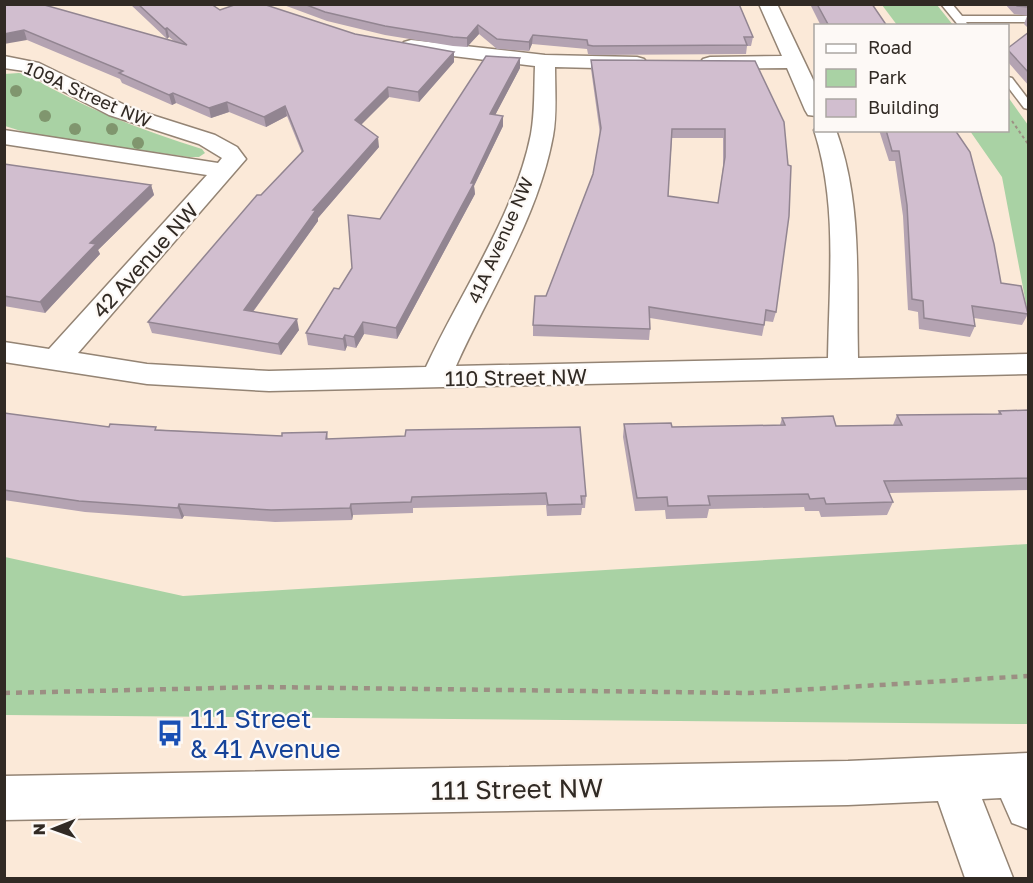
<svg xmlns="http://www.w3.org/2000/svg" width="1033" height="883" font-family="'Golos Text',sans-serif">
	<rect width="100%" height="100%" fill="#fbe9d8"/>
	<path fill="#a9d2a4" d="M882,5h55l16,20h-56z
		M19,73l9,2c55,33 113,55 174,74l3,4 -6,4h-10l-152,-21 -32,-10 -1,-52z
		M1008,97l20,28v189l-26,-137 -32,-46 38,-1z
		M1028,544v180l-1023,-9v-158l178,39z"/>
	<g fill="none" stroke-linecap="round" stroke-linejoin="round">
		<g stroke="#948474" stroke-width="3">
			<path id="lane" d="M941,4h11l10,12h66v6h-62l3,4h-10z
				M1008,77l4,1 16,21v10l-4,-1 -16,-21z"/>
		</g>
		<g stroke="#948474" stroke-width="3">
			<path id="street" d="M759,4h18l39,82v30l-8,-1 -3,-5 -18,-42 -77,1 -7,-2 -3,-4 3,-4 7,-2 72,-1z
				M411,40l134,15 92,2 7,2 3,4 -3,4 -7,2 -82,-2c0,23 2,47 -2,69 -15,82 -64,156 -97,230l372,-8c1,-76 10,-154 -14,-228l2,-2v2h20c27,74 20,151 22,228l170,-4v20l-759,17 -122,-7 -143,-22v-20l45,7 158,-174 -203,-31v-14l214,33 4,-5 -23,-14 -90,-29 -85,-44 -20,-3v-12l35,7 94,46 82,26 22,12 9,12 -168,194 69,11 122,7 157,-4c34,-74 89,-152 105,-233 4,-22 3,-45 4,-68l-131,-16 -3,-4 3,-4z"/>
		</g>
		<g stroke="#948474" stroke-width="3">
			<path id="secondary" d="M1028,753v76l-16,-6 -11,-25 -19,1 31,79h-48l-27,-77 -90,4 -844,15v-44l844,-15z"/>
		</g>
		<path stroke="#9c8f83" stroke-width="2" stroke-dasharray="3 3" stroke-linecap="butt" d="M1012,121l16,23"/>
		<path stroke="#9c8f83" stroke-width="4.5" stroke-dasharray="6 6" stroke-linecap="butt" d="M4,693l258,-6 486,6 280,-17"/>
		<use href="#lane" fill="#fff" fill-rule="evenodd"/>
		<use href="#street" fill="#fff" fill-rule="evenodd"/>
		<use href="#secondary" fill="#fff" fill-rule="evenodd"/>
		<path stroke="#746a60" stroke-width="2" d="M1022,878h6"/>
	</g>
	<g fill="#80966e">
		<circle cx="16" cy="91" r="6"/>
		<circle cx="45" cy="116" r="6"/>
		<circle cx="75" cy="129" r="6"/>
		<circle cx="112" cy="129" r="6"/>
		<circle cx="138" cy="143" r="6"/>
	</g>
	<path fill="#b4a3b2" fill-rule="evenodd" d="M4,4l170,37 -5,-4 -2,2 -37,-35h81l9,6 135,24 99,28 -35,40 -30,-5 -28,27 18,23 -61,71v3l-65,91 46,18 -18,25 -129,-22 -4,-11 113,-127 41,-42 -15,-37 -21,11 -37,-15 -18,6 -35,-15 -4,2 -50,-22 -2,-4 -93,-39z
		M281,4h458l14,33 -2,9h-4l-1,8 -154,1 -4,-1 -1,-5 -55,-5 -3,7 -32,-2 -18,-15 -12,13 -14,-1 -68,-11 -58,-14z
		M810,4h62l15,22h-66z
		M1005,4h24v12l-15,-2z
		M1027,16h2v13l-5,-5z
		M1029,32v54l-21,-24v-14z
		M520,58v10l-25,47 8,1v10l-29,60 1,8 -78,145 -33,-5 -8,14 -9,-2 -2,5 -37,-6 -2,-12 33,-44 13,-21 28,-49z
		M591,60l164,1 21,251 -3,10 -8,-1 -3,15 -112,-18v11l-1,11 -116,-4v-11l13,-29 47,-122 7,-40 -9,-65zM672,138h51v29l-5,36 -50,-7z
		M879,130h76l46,153 27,31 -6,11 -48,-7 1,8 -5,11 -51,-8 -1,-17 -10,-2 -5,-94 -8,-55h-6z
		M4,164l147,21 3,10 -56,55 2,4 -55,59 -41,-7z
		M1029,410v80l-140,3 4,9 -6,13 -66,2 -2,-6h-14l-1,-4 -95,2 -2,9 -41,1 -1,-9 -30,1 -12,-74 1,-13 48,3 108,-2 2,-7 54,8 57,-1 4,-10 101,-1 1,-3z
		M4,413l105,14 173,9 45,-4 1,7 258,57 -1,12h-3l-1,7 -34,1 -1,-11 -133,3v5l-60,2 -1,5 -77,2 -91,-6 -2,3 -97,-7 -81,-12z"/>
	<path fill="#928591" d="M478,25l1,9 -12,13v-9z
		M167,28l2,9 -2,2 -2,-10z
		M24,30l3,10 -23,4v-10z
		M533,35l-1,9 -3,7v-9z
		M454,52v10l-35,40 -1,-10z
		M520,58v10l-30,57v-11z
		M388,87l1,10 -33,33 -1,-10z
		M173,93l3,10 -4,2 -3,-10z
		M227,102l2,10 -18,6 -2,-10z
		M285,106l2,10 -21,11 -2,-10z
		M503,116v10l-29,60 1,8 -78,145 -1,-11 75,-145z
		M378,137l1,10 -61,71v3l-72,100 -2,-11 69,-100z
		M151,185l3,10 -56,55 2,4 -55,59 -5,-11 50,-59z
		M297,319l2,11 -18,25 -3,-11z
		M363,322l1,12 -8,14 -2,-11z
		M345,335l2,11 -2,5 -2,-12z
		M179,504l5,12 -2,3 -4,-11z
		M351,504l2,11 -1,5 -2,-12z"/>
	<path fill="#d1becf" stroke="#928591" stroke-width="1.5" fill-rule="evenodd" d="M4,4h37l146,41 -20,-17 -2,1 -27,-25h73l9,6 17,-6h26l92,30 99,18 -36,40 -30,-5 -33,33 23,17 -65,73h3l-72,100 53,9 -19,25 -130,-22 109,-127h4l42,-44 -18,-45 -21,11 -37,-15 -18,6 -36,-15 -4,2 -50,-22 4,-2 -99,-41 -20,4z
		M304,4h435l14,33h-9l3,8 -154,1 -5,-1 -1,-5 -54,-5 -4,7 -32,-3 -19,-14 -11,13 -14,-1 -68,-11 -60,-14z
		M817,4h55l15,22h-58z
		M1016,4h13v3l-12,-1z
		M1029,32v41l-21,-23v-2z
		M486,56l34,2 -30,56 13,2 -32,67h3l-78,145 -33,-6 -9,15 -9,-2 -2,4 -37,-6 28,-45 5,1 13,-21 -4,-53 32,4z
		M591,60l164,1 29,61 4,43 3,1 -2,50 -13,96 -10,-2 -2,15 -115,-18 1,22 -117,-4 2,-29h11l47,-122 8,-46zM672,129h53v28l-7,46 -50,-7z
		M886,130h69l15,22 24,92 7,39 20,3 7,28 -56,-8 3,20 -51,-8 -1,-17 -11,-2 -5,-94 -8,-54h-7z
		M4,164l147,21 -61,58 6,1 -56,58 -36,-6z
		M1029,410v68l-145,3 9,21 -67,2 -2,-6 -14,1 -2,-5 -100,2 2,9 -42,1 -1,-9 -30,1 -13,-74 47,-1 1,4 113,-2 -3,-7 51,-2 3,10 66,-1 -5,-10 104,-1 -2,-3z
		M4,413l105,14 1,-3 46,3 -1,3 127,6v-3l45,-1 -1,7 79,-3 1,-6 174,-3 6,69h-5l1,8 -34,1 -2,-12 -134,4 -1,5 -60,2 -1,4 -79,2 -92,-6 -1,4 -99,-7 -75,-11z"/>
	<defs>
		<g id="bus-bare" transform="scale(2.07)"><path d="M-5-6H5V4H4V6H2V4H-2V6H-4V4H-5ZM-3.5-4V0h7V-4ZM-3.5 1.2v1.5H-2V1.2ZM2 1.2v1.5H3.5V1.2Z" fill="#1a4fb4" stroke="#fdf9f6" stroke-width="2.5" paint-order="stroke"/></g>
	</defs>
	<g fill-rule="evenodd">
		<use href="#bus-bare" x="170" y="733"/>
	</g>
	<g text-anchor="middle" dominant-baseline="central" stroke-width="4.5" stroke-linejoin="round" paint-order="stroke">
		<g font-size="18" fill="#312a24" stroke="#fdf9f6">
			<text transform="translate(88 94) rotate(24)">109A Street NW</text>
			<text transform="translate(500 240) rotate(-66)">41A Avenue NW</text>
		</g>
		<g font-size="21" fill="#312a24" stroke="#fdf9f6">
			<text transform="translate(145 260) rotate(-48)">42 Avenue NW</text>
			<text transform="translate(516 377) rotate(-1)">110 Street NW</text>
		</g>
		<g font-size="26" fill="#164399" stroke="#fdf9f6" text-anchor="start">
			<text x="190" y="718">111 Street<tspan x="190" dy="30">&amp; 41 Avenue</tspan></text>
		</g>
		<g font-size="26" fill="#312a24" stroke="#fdf9f6">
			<text transform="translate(517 789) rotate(-1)">111 Street NW</text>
		</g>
	</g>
	<rect width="1033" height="883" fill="none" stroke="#312a24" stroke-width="12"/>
	<rect x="814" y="24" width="195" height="108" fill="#fdf9f6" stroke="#aba6a2" stroke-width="1.5"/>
	<rect x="826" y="44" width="30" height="9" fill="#ffffff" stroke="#aba6a2" stroke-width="1.5"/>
	<text x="868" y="54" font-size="18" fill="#312a24">Road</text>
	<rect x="826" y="69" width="30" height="18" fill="#a9d2a4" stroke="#aba6a2" stroke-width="1.5"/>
	<text x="868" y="84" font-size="18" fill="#312a24">Park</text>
	<rect x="826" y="99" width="30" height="18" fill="#d1becf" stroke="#aba6a2" stroke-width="1.5"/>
	<text x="868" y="114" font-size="18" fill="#312a24">Building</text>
	<g transform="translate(54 829) rotate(269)" stroke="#fdf9f6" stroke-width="4.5" paint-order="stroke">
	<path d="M0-4.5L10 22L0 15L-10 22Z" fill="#312a24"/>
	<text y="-9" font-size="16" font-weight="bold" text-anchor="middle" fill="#312a24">N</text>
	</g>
</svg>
